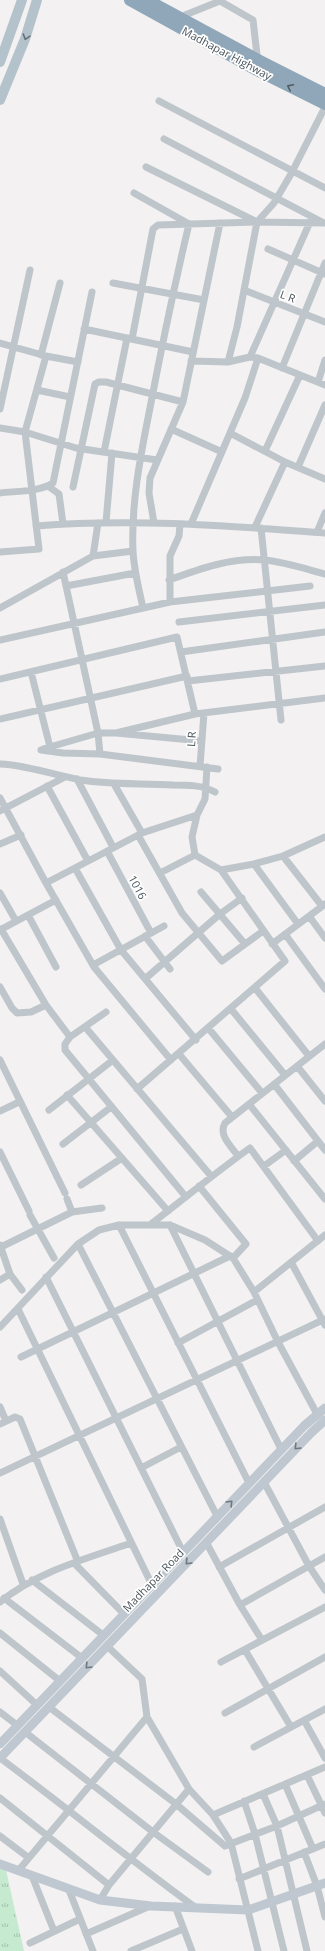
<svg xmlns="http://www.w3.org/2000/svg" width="325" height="1951" font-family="'Open Sans',sans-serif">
	<defs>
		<pattern id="grass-tufts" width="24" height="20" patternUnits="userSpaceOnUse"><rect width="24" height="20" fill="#c5ead0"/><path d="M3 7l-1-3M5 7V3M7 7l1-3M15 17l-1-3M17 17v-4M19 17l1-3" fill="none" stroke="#a2c0ac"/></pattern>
	</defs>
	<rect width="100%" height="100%" fill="#f3f1f1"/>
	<path fill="url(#grass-tufts)" d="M0,1868l6,2 18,81h-24z"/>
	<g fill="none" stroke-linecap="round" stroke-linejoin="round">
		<path stroke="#bec6cb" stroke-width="7" d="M185,15l35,-14 33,19 4,35
			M159,101l166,87
			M164,139l158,83
			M146,167l109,54
			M134,193l55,31c-15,63 -28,126 -40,189 -9,45 -18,92 -16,138 1,20 6,38 10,57
			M268,249l57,25
			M113,283l91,17
			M244,290l81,32
			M84,329l109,23
			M132,339l21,-110 5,-4 99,-3 68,1
			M0,343l46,13 32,6
			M41,355l19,-72
			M250,357l60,-135
			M191,361l37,1 22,-5 8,1 67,27
			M228,362l9,-35 20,-105 17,-19 17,-29 34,-67
			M282,368l43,-105
			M318,382l7,-22
			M37,390l33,7
			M0,409l30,-139
			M0,428l25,4 51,16 81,12
			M171,429l51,23
			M230,433l55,29 40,17
			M265,451l35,-76
			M104,452l23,-114
			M298,467l27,-62
			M48,486l11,8 4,30
			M73,487l22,-103 4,-2h7l77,20
			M0,493c16,-2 39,-1 53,-10l39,-191
			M106,522l6,-69
			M154,523l-5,-30 1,-15 33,-76 37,-179
			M191,524l54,-126 13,-40
			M36,526c97,-8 193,0 289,7
			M255,527l30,-65
			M261,528l20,192
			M317,532l8,-19
			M0,552l39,-3 -14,-117 21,-76
			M93,556l40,-5
			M63,572l35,161 2,21
			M169,580c30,-11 63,-23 96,-20 20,2 41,9 60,14
			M66,586l69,-13
			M170,602v-46l9,-20 1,-12
			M0,608l93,-52 5,-33
			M179,622l146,-17
			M0,640l170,-38 140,-16
			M181,652l144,-20
			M31,672l19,75
			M0,679l177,-42 18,77
			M188,681l137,-15
			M0,719l187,-43
			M116,733l79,-19 130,-16
			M43,749l55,-16h18l86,8
			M41,750l22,3 37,1 118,15
			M0,764c27,1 54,11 81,16 31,5 61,3 92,5 15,0 29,0 42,7
			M200,766l4,-53
			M207,767l-2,32 -8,16 -5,22 3,18 26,15 33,-6 29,-8 42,-19
			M77,779l36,68
			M114,784l28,49
			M47,786l41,75
			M0,798l46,85 48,84 77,93
			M0,811l65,-34
			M138,835l44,78 40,48 41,-30
			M0,844l21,-9
			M107,851l44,82
			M283,856l39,50
			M254,864l44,60
			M75,868l46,82 75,90
			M160,873l35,-18
			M46,883l96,-50 55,-18
			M201,892l44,52
			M0,893l16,28
			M28,915l28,52
			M309,916l16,22
			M1,929l45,76 24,32
			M0,930l56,-30
			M285,934l40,55
			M145,936l25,33
			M272,944l53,-40
			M93,965l71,-39
			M146,978l74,-64 22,-16
			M0,987l12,21 5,5 14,-1 15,-7
			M255,988l54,68
			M231,1009l54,66
			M106,1012l-36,25 -5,7v6l121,147
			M86,1028l125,148
			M209,1029l53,64
			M179,1054l53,63
			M0,1060l65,133
			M297,1066l28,35
			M274,1084l51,66
			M137,1089l148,-128 -64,-91
			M67,1095l101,116
			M249,1104l76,95
			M49,1110l64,-50
			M0,1111l19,-9
			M63,1144l48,-37
			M0,1152l29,59
			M238,1156c-7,-10 -20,-21 -13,-33l100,-79
			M294,1161l24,-20
			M264,1166l22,-16
			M81,1185l41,-27
			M199,1186l47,58 -13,14
			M67,1199l5,13
			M30,1215l24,43
			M151,1224c33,-25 65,-52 99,-76l68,93
			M119,1225l130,258
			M170,1225l111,224
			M78,1244l139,272
			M0,1245l10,29 12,16
			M1,1247l71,-35 30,-4
			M291,1262l34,63
			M46,1277l137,275
			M0,1280l10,-6
			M254,1292l71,-57
			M18,1309l134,276
			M0,1327l78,-83 21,-14 20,-5h51l35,15 28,18 21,34 24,50 39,72
			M178,1343l79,-43
			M21,1357l209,-101
			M0,1407l6,14
			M0,1424l15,-7 5,2 58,143
			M141,1468l40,-21
			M0,1473l325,-154
			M264,1482l45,84 16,24
			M0,1519l23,65
			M206,1542l34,63 22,35
			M74,1563l50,51
			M219,1567l106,-60
			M32,1580l71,55
			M4,1598l78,60
			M0,1602c38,-31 86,-43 131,-59
			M240,1605l85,-48
			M0,1633l60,48
			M107,1646l35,33 5,38 42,72 24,26 18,28 27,108
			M245,1650l46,77
			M221,1662l104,-55
			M0,1671l37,34
			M49,1707l127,97 49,42 52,-20 48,-22
			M0,1712l17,13
			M225,1713l100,-56
			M304,1720l21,38
			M25,1732l128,100 55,40
			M254,1747l71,-38
			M0,1758c66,49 129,101 195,149
			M307,1775l18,38
			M285,1784l28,65
			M263,1794l14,32 30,125
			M0,1798l109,87
			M244,1801l11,33 29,117
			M213,1815l112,-48
			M0,1836l29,22
			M304,1852l13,34 8,31
			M18,1871l129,-154
			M32,1876l22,55
			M239,1879l86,-35
			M69,1890l24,61
			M100,1900l9,-15 80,-96
			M175,1906l17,45
			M86,1934l64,-28
			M30,1943l50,-24
			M131,1951l52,-22"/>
		<path stroke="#bfc8d0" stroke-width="9" d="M0,1744l304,-318 21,-18
			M0,1758l311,-325 14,-13
			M0,1864l100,36 51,6 97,4 77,-27"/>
		<path stroke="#b4c2cc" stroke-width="10" d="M0,62l22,-62
			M0,100l25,-61 12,-39"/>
		<path stroke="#8fa7b9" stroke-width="12" d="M130,0l125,69 70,35
			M147,0l113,61 65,33"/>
	</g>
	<defs><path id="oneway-chevron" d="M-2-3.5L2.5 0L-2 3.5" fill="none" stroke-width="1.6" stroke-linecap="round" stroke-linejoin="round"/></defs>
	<use stroke="#657078" href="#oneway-chevron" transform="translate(26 37) rotate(108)"/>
	<use stroke="#525d65" href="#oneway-chevron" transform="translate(290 87) rotate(-153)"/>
	<g stroke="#6e787f">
		<use href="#oneway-chevron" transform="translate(297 1447) rotate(134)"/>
		<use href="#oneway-chevron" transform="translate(230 1503) rotate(-46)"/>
		<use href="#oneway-chevron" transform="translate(188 1562) rotate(134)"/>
		<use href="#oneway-chevron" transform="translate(88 1666) rotate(134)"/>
	</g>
	<g text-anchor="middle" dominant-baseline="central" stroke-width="3.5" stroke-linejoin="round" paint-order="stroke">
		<g font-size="11" fill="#4b555c" stroke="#fff">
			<text transform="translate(227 53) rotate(28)">Madhapar Highway</text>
			<text transform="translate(288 296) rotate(20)">L R</text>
			<text transform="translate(191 739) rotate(-86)">L R</text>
			<text transform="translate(138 887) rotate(62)">1016</text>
			<text transform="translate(153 1580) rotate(-46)">Madhapar Road</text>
		</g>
	</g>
</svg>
